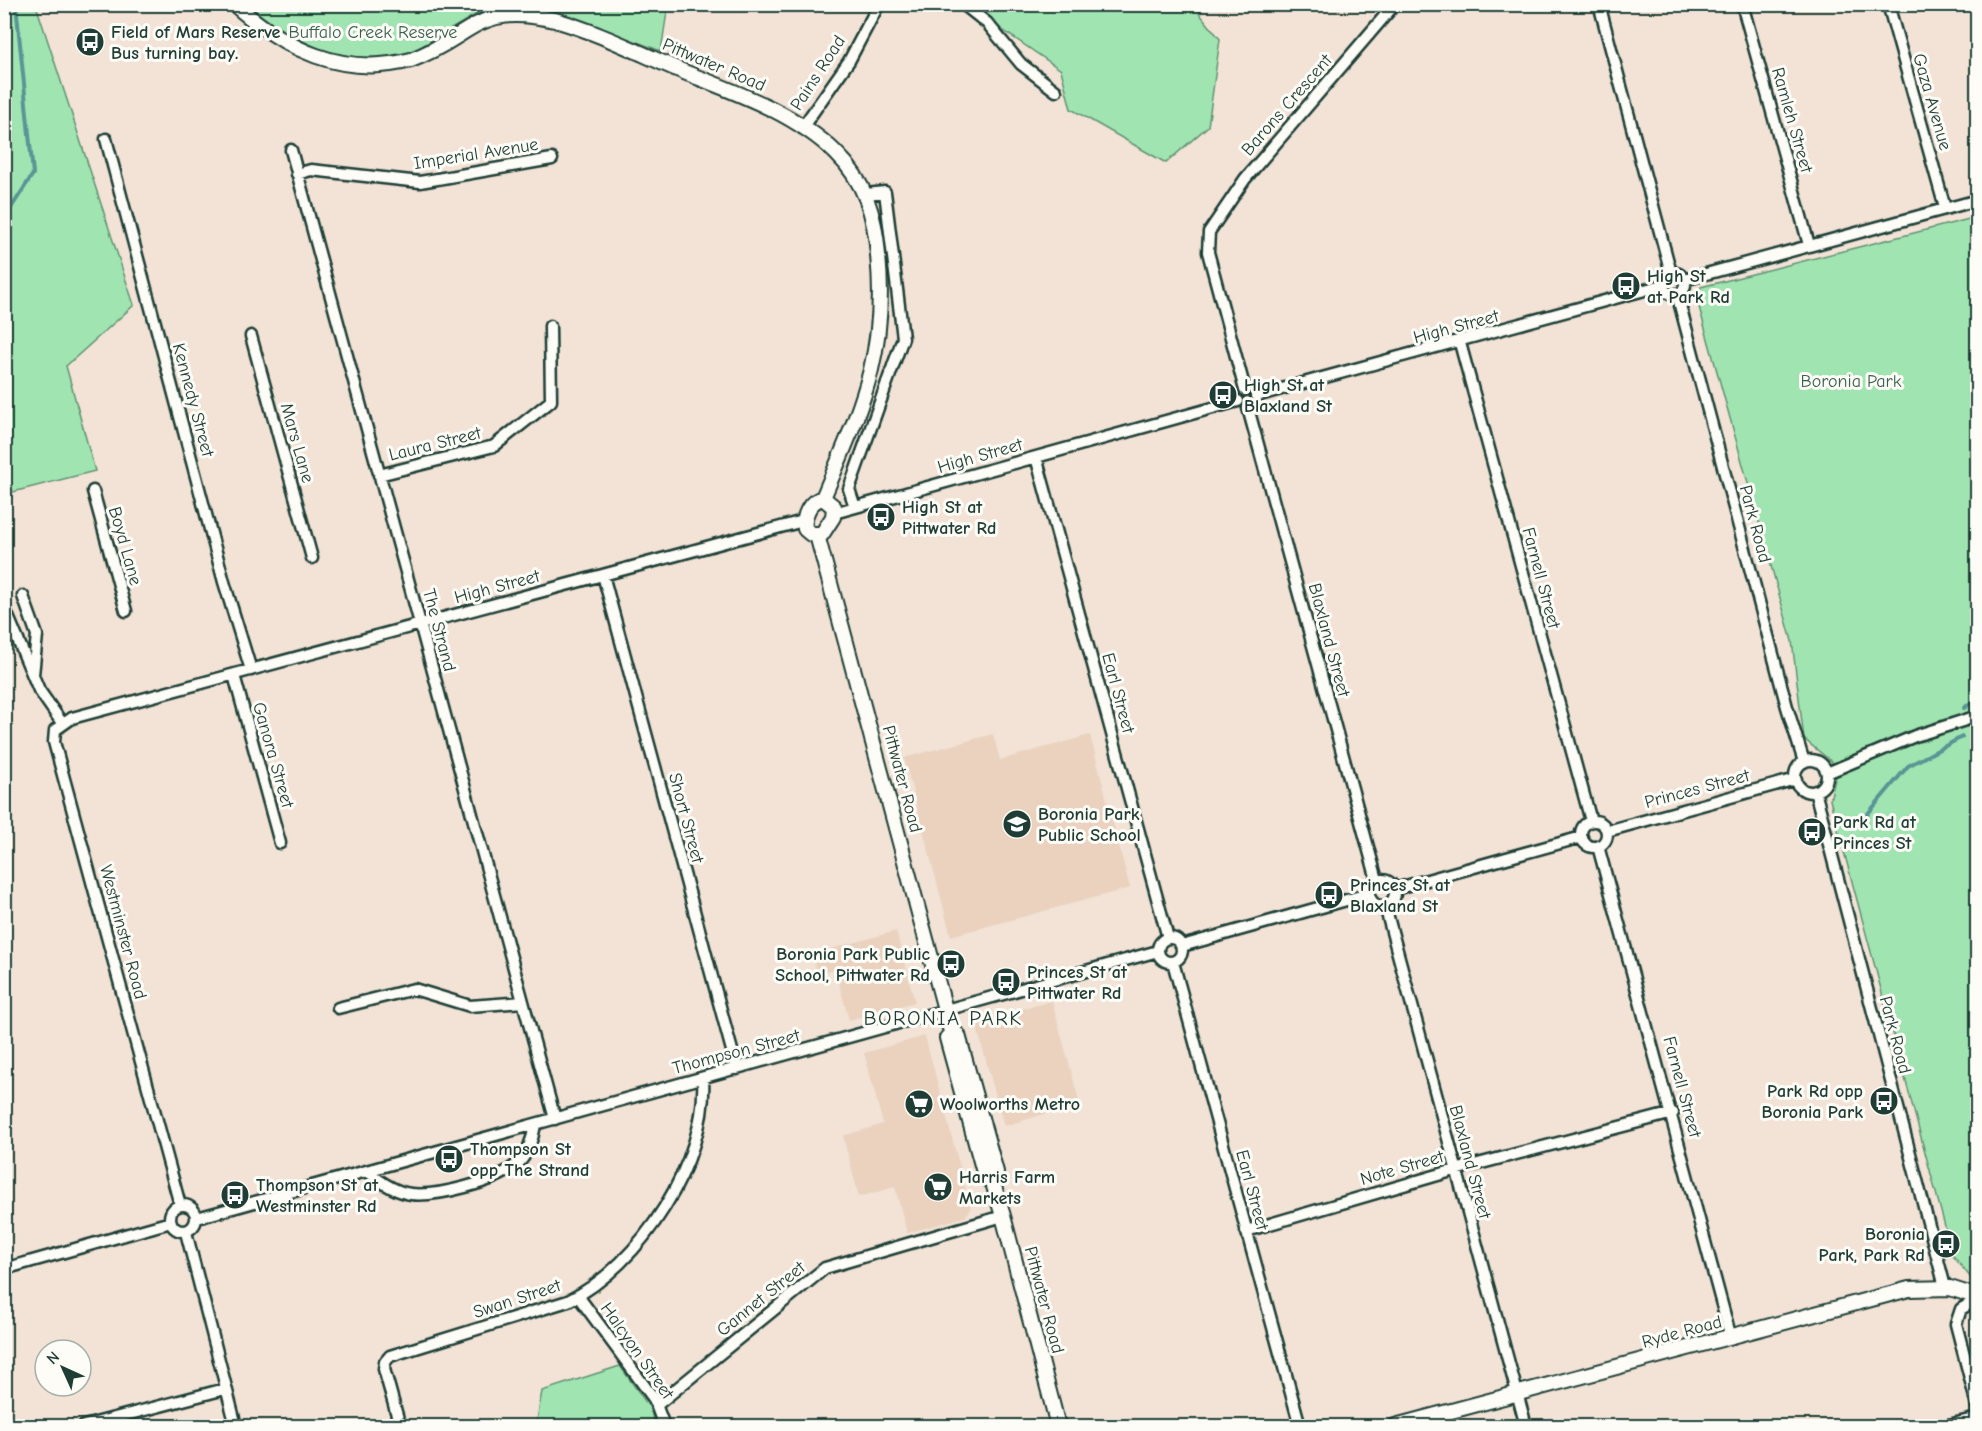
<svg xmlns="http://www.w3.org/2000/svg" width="1982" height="1431" font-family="'Comic Neue',sans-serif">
	<rect width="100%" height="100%" fill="#f2e3d6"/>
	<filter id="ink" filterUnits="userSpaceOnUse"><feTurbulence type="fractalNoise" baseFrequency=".0167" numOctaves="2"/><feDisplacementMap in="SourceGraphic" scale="12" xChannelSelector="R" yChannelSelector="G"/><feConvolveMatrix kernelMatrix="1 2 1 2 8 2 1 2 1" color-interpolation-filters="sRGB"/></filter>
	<g filter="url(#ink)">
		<path fill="#ead2bf" d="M993,734l7,26 90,-25 40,153 -179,48 -47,-178z
			M896,931l19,71 -66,18 -14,-50 -18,4 -5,-20z
			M1052,1001l28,103 -76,22 -29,-105z
			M925,1036l46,173 -6,8 -58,16 -12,-46 -36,10 -16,-61 40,-12 -19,-71z"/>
		<path fill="#a0e5b1" stroke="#609172" stroke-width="1.5" d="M5,4l31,1 98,300 -68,61 29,105 -90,23z
			M250,5h269l-39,7 -80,47 -43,2 -54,-13 -46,-34z
			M525,5h143l-7,46 -88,-33z
			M966,5h240l-7,8 21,26 -12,87 -42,37 -95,-54 -10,-39z
			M1977,217v1064l-6,-3 -18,-22 -123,-456 8,-33 -34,-28 -12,-98 -96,-345 5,-9z
			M620,1366l30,42 5,18h-119l6,-35z"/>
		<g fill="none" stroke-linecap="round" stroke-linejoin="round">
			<path stroke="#599595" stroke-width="4" d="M4,219l29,-45 -17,-170
				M1964,708l14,-10
				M1860,823l48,-57 54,-29"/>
			<g stroke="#1f3d34" stroke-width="15">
				<path id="minor" d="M963,4l24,19 34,41 35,27
					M1599,4l72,269
					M1742,4l67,241
					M1888,4l57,204
					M802,128l47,-67 30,-57
					M106,139l118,443 27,88
					M291,150l264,969
					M297,174l14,-4 109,12 132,-23
					M1663 284a11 11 0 1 1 22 0a11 11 0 1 1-22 0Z
					M1684,280l294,-80
					M1677,294l110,413 17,55
					M251,336l61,222
					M1460,343l131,478
					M1245,390l-37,-138 1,-20 36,-53 150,-175
					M1256,396l407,-111
					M1248,408l129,472
					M1036,457l132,481
					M379,475l115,-29 57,-45 -1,-75
					M93,491l33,120
					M855,507l-6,-18 54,-151 -18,-146 -19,2
					M834,513l404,-112
					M603,575l134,494
					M23,596l14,39 -4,40
					M4,607l35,83 23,33
					M234,675l46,168
					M1795 776a16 16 0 1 1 32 0a16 16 0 1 1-32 0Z
					M1827,773l88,-37 63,-20
					M1815,791l130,496
					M1581 834a13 13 0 1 1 26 0a13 13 0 1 1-26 0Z
					M1607,831l189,-52
					M1598,846l133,492
					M1369 893a13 13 0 1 1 26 0a13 13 0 1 1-26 0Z
					M1395,889l187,-52
					M1385,906l141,520
					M1158 950a12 12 0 1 1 24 0a12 12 0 1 1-24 0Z
					M1182,946l186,-52
					M1173,962l127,464
					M338,1008l76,-19 56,17 53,-4
					M367,1171c12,10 27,21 44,23 25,3 85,-12 105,-29 11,-8 17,-27 19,-40
					M170 1218a13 13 0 1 1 26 0a13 13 0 1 1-26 0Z
					M180,1205l-126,-463 1,-12 17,-12 731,-197
					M197,1218l961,-267
					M1246,1231l209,-61 218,-57
					M186,1232l50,194
					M4,1269l167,-47
					M578,1296l76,103 10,27
					M1978,1299l-17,10 -5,15 22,85
					M658,1404l167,-136 178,-52
					M84,1426l141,-37
					M400,1426l-16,-57 1,-7 5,-6 178,-55c73,-36 140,-141 135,-222
					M1944,1426l34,-8"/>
			</g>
			<g stroke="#1f3d34" stroke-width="18">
				<path id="major" d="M234,4c51,45 108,74 177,56 64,-24 64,-58 144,-40 46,13 90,36 134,54 51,20 107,40 147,79 29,28 39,63 42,102 10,100 -18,154 -55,243
					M823,498l11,9 -1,10 -11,17h-11l-6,-5c-2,-13 4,-28 18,-31z
					M817,535l133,493 2,5 6,2 38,137 -3,11
					M952,1033l-5,5 38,138 8,7 10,33 55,210
					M1395,1426l514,-137 41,-1 28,9"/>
			</g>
			<use href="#minor" stroke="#fdfcf7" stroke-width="10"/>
			<use href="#major" stroke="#fdfcf7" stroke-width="14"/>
		</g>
	</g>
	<defs>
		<g id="bus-disc" transform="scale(1.5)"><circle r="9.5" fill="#1f3d34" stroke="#fdfcf7"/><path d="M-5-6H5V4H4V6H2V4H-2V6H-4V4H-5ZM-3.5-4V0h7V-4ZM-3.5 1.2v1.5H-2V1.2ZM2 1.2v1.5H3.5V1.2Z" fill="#fff"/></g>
		<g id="school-disc" transform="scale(1.5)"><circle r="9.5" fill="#1f3d34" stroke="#fdfcf7"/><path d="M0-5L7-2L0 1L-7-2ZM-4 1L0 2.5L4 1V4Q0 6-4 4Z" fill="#fff"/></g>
		<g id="supermarket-disc" transform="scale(1.5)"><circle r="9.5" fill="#1f3d34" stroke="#fdfcf7"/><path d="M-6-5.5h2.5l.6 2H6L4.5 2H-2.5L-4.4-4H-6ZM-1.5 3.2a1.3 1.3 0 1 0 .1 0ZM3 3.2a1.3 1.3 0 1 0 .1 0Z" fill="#fff"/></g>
	</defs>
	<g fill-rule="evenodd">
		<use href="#bus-disc" x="90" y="42"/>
		<use href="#bus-disc" x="1626" y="286"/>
		<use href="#bus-disc" x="1223" y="395"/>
		<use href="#bus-disc" x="881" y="517"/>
		<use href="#school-disc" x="1017" y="824"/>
		<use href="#bus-disc" x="1812" y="832"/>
		<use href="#bus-disc" x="1329" y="895"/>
		<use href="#bus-disc" x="951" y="964"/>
		<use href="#bus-disc" x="1006" y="982"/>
		<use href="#bus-disc" x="1884" y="1101"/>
		<use href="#supermarket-disc" x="919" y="1104"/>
		<use href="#bus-disc" x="449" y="1159"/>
		<use href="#supermarket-disc" x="938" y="1187"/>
		<use href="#bus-disc" x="235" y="1195"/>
		<use href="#bus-disc" x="1946" y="1244"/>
	</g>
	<g text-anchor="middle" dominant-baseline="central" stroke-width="6" stroke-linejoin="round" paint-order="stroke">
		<g font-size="18" font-weight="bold" fill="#1f3d34" stroke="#fdfcf7" text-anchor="start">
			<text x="111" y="32">Field of Mars Reserve<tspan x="111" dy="21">Bus turning bay.</tspan></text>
			<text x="1647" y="276">High St<tspan x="1647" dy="21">at Park Rd</tspan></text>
			<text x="1244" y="385">High St at<tspan x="1244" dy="21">Blaxland St</tspan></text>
			<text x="902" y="507">High St at<tspan x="902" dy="21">Pittwater Rd</tspan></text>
			<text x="1038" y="814">Boronia Park<tspan x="1038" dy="21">Public School</tspan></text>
			<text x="1833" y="822">Park Rd at<tspan x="1833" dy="21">Princes St</tspan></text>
			<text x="1350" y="885">Princes St at<tspan x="1350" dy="21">Blaxland St</tspan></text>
			<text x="930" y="954" text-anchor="end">Boronia Park Public<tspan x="930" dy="21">School, Pittwater Rd</tspan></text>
			<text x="1027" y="972">Princes St at<tspan x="1027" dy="21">Pittwater Rd</tspan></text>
			<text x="1863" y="1091" text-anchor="end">Park Rd opp<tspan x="1863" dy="21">Boronia Park</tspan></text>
			<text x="940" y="1104">Woolworths Metro</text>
			<text x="470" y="1149">Thompson St<tspan x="470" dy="21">opp The Strand</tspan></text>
			<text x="959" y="1177">Harris Farm<tspan x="959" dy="21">Markets</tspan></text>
			<text x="256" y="1185">Thompson St at<tspan x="256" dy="21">Westminster Rd</tspan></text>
			<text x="1925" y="1234" text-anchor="end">Boronia<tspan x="1925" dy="21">Park, Park Rd</tspan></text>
		</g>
		<g font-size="18" fill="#395f4d" stroke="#fdfcf7">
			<text x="373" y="32">Buffalo Creek Reserve</text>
			<text x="1851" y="381">Boronia Park</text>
		</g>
		<g font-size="18" fill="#1f3d34" stroke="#fdfcf7">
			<text transform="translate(714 65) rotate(23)">Pittwater Road</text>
			<text transform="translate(818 73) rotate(-57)">Pains Road</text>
			<text transform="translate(1932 102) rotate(74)">Gaza Avenue</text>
			<text transform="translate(1287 105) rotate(-49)">Barons Crescent</text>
			<text transform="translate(1792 120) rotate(74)">Ramleh Street</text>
			<text transform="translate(476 154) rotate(-9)">Imperial Avenue</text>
			<text transform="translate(1456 327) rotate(-15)">High Street</text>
			<text transform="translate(193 400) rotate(75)">Kennedy Street</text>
			<text transform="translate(297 443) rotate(74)">Mars Lane</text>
			<text transform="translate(435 444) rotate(-14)">Laura Street</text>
			<text transform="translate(980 456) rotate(-16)">High Street</text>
			<text transform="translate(1755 524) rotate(75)">Park Road</text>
			<text transform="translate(125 546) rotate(74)">Boyd Lane</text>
			<text transform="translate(1541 578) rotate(75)">Farnell Street</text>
			<text transform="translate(497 587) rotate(-15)">High Street</text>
			<text transform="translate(439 630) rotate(75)">The Strand</text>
			<text transform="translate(1329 640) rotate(75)">Blaxland Street</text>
			<text transform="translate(1118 693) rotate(75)">Earl Street</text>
			<text transform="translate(273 755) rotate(74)">Ganora Street</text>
			<text transform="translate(902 779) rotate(75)">Pittwater Road</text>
			<text transform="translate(1697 789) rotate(-15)">Princes Street</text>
			<text transform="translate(686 818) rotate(75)">Short Street</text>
			<text transform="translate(123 932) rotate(75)">Westminster Road</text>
			<text transform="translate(1895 1035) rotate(75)">Park Road</text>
			<text transform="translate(736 1052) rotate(-15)">Thompson Street</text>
			<text transform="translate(1682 1087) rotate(75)">Farnell Street</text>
			<text transform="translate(1470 1162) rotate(75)">Blaxland Street</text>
			<text transform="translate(1402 1168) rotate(-16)">Note Street</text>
			<text transform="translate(1252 1190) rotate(75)">Earl Street</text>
			<text transform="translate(517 1299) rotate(-18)">Swan Street</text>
			<text transform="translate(761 1299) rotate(-39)">Gannet Street</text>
			<text transform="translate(1044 1300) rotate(75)">Pittwater Road</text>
			<text transform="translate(1682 1332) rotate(-15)">Ryde Road</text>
			<text transform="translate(637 1351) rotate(55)">Halcyon Street</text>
		</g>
		<g font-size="21" letter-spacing="1.5" fill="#1f3d34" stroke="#fdfcf7">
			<text x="943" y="1018">BORONIA PARK</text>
		</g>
	</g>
	<rect width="1982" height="1431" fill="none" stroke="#fdfcf7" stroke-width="24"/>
	<rect x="12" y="12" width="1958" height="1407" fill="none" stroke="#1f3d34" stroke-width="2" filter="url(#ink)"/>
	<g transform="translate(63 1368) rotate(315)"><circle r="28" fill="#fdfcf7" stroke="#a4b0a9" stroke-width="1.5"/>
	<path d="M0-4.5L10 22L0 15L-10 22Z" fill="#1f3d34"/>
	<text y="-9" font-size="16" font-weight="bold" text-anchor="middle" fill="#1f3d34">N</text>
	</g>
</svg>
